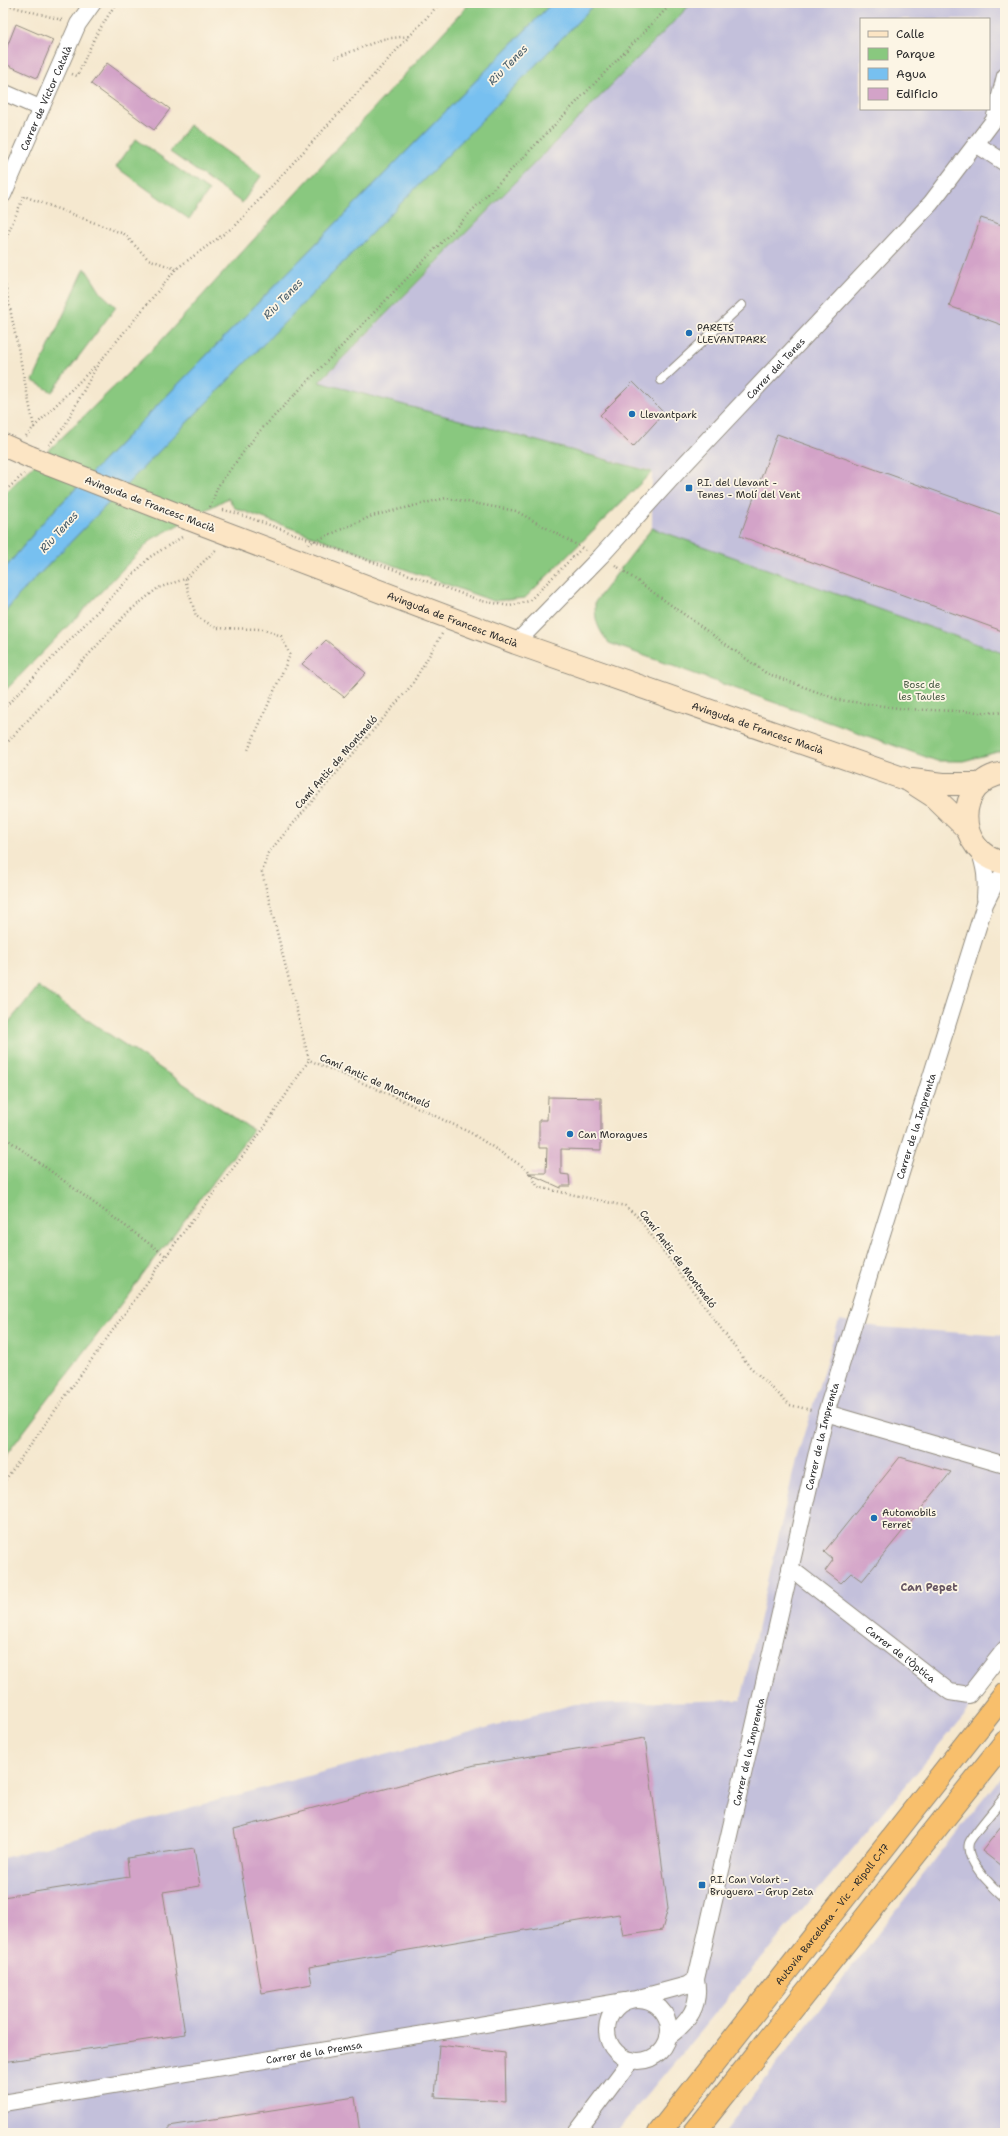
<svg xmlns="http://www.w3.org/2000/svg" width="1008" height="2136" font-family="'Shantell Sans',sans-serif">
	<rect width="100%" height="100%" fill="#fcf5e5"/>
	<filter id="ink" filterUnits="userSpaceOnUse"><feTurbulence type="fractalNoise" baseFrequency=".025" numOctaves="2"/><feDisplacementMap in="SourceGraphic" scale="8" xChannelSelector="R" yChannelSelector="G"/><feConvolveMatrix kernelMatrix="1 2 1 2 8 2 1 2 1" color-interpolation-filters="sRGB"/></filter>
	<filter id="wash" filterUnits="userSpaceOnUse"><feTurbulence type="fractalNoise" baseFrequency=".012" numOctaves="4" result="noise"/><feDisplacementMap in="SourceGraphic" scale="16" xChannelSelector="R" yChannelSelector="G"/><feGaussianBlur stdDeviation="0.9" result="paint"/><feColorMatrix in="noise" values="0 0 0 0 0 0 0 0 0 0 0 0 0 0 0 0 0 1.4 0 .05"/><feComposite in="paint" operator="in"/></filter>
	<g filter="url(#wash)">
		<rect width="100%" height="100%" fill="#f5e8cf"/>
		<path fill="#c3c0db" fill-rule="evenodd" d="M692,3h313v651l-353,-126v-57l-333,-88zM861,19h128v90h-128z
			M839,1320l40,7 126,9v326l-41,54 -349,417h-612v-275l572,-154 166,-4 55,-240z
			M1005,1772v361h-281l213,-276z"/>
		<path fill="#89c87f" stroke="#5a7a55" d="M470,3h82l-508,518 -41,50v-76l156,-152z
			M595,3h97l-373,379 333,90 -127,126 -32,3 -258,-93 -7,-10 -76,41 -149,154v-78l15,-19z
			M189,125l72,51 -19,27 -72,-51z
			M136,139l73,52 -20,28 -73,-52z
			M85,268l16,25 15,14 -64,85 -19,-11z
			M652,528l353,126v96l-42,11h-26l-328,-118c-12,-15 -14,-22 -14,-41z
			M38,987l215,143 -250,329v-430z"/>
		<path fill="#77c0f0" stroke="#51768e" d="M552,3h44l-578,593 -15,19v-44l41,-50z"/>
		<g id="blocks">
			<path fill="#d3a3c8" d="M16,24l37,16 -16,38 -34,-15v-6z
				M107,63l63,46 -16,21 -63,-46z
				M981,218l24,8v100l-56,-20z
				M633,382l31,31 -31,34 -33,-32z
				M777,434l228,82v116l-265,-96z
				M326,640l40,33 -22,24 -42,-33z
				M548,1097l53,1v52l-40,-1v25l8,1 1,11h-9v2l-33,-15h18l1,-25h-8v-28h8z
				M900,1457l51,15 -89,109 -11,-8 -10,10 -16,-12 8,-11 -9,-8z
				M645,1738l23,170 -6,22 -39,6 -4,-22 -310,53 3,17 -50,9 -28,-164 241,-64z
				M1005,1822v47l-23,-18z
				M194,1848l6,38 -37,6 22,142 -182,28v-165l126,-20 -2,-19z
				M439,2045l66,8 1,48 -71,-4z
				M355,2097l5,36h-191v-7z"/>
		</g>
	</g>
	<g filter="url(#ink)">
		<use href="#blocks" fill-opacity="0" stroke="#908a7d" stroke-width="1"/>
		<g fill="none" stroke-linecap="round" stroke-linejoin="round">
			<g stroke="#908a7d" stroke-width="10">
				<path id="lane" d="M661,380l81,-75
					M1005,1796c-6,8 -34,40 -36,47 -5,18 24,44 36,55"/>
			</g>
			<g stroke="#908a7d" stroke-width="18">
				<g id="street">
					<path d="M3,92l37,16"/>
					<path d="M976,144l29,19"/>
					<path id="s1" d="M3,195l75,-171 15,-21"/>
					<path id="s2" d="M516,643l85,-87 80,-88 250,-265 63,-83 11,-44"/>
					<path d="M979,850c6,17 8,30 6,48"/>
					<path d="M826,1413l179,52"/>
					<path id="s3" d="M790,1568l160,124 19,3 36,-46"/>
					<path d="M639,1998l48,-13 9,-6"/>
					<circle cx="638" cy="2030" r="31"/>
					<path id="s4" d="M668,2037c21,-15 33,-31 28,-58l130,-566 159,-509 11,-22 9,-9"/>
					<path id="s5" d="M3,2103l622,-102"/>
					<path d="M576,2133l55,-73"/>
				</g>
			</g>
			<g stroke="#908a7d" stroke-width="24">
				<g id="secondary">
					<path d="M3,445l27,12"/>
					<path id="s6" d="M189,519l327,124 392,137 25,16 34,33"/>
					<path d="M1005,773c-52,7 -51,81 0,90"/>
					<path d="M912,780l31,4h38"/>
				</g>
			</g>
			<g stroke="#908a7d" stroke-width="24">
				<g id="highway">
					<path id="s7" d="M659,2133l346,-439"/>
					<path d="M694,2133l311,-391"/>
				</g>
			</g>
			<path stroke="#908a7d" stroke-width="2.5" stroke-dasharray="1 3" stroke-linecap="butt" d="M3,4l59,16
				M335,58l48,-19 27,-3
				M72,74l5,2 18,-39 21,-34
				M3,245l21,-49 100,38 24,25 28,10
				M3,274l31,153 61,-61
				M26,436l8,-9
				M49,445l15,-18 34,-63 78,-95 60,-44 204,-222
				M3,493l21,-19
				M210,507l8,-21 39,-52 415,-431
				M223,510l13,3 246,88 28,5 19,-5 52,-52
				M308,544l64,-28 74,-18 70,13 70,39
				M615,565l151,108 73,27 67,9 99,4
				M185,579l11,37 20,12 48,1 17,7 9,19 -42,95
				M442,634l-31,52 -143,167 -6,19 47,188 84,36 78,37 57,37 10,17 87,19 12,10 112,150 41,39 21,5
				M3,709l147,-152 32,-20
				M3,747l125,-135 30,-24 27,-9 32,-30
				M3,1136l163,120
				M3,1483l179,-249 80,-103 47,-71"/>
			<use href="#lane" stroke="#fff" stroke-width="8"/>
			<use href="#street" stroke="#fff" stroke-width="16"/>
			<use href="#secondary" stroke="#fce5c4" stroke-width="22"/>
			<use href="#highway" stroke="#f8bf6c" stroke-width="22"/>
			<g stroke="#908a7d" stroke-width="24" stroke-linecap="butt">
				<path id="secondary-bridge" d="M30,457l159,62"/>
			</g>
			<use href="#secondary-bridge" stroke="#fce5c4" stroke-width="22"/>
		</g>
	</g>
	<g fill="#1f6fb2" stroke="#fcf5e5" stroke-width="1.5">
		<circle cx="689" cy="333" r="4"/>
		<circle cx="632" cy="414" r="4"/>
		<rect x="685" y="484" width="8" height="8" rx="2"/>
		<circle cx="570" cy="1134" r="4"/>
		<circle cx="874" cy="1518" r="4"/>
		<rect x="698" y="1881" width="8" height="8" rx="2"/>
	</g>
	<g text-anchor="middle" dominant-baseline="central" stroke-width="3.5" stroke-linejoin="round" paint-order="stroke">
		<g font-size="10" fill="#2b2b2b" stroke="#fcf5e5">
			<text stroke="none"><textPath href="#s1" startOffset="106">Carrer de Víctor Català</textPath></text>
			<text stroke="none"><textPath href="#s2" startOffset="378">Carrer del Tenes</textPath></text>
			<text transform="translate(150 504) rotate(21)">Avinguda de Francesc Macià</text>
			<text stroke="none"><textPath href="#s6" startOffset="282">Avinguda de Francesc Macià</textPath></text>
			<text stroke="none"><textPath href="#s6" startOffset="606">Avinguda de Francesc Macià</textPath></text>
			<text transform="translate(336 762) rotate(-49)">Camí Antic de Montmeló</text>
			<text transform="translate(375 1081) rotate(24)">Camí Antic de Montmeló</text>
			<text stroke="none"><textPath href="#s4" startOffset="950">Carrer de la Impremta</textPath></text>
			<text transform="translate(678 1259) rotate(53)">Camí Antic de Montmeló</text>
			<text stroke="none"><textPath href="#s4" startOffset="626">Carrer de la Impremta</textPath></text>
			<text stroke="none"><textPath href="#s3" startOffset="140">Carrer de l'Òptica</textPath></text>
			<text stroke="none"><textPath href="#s4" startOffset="302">Carrer de la Impremta</textPath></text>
			<text stroke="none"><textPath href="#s7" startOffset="279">Autovia Barcelona - Vic - Ripoll C-17</textPath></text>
			<text stroke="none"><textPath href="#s5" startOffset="315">Carrer de la Premsa</textPath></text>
		</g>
		<g font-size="10" fill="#2b2b2b" stroke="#fcf5e5" text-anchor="start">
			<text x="697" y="327">PARETS<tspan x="697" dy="12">LLEVANTPARK</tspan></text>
			<text x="640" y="414">Llevantpark</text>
			<text x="697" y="482">P.I. del Llevant -<tspan x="697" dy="12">Tenes - Molí del Vent</tspan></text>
			<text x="578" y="1134">Can Moragues</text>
			<text x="882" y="1512">Automobils<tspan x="882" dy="12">Ferret</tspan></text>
			<text x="710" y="1879">P.I. Can Volart -<tspan x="710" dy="12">Bruguera - Grup Zeta</tspan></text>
		</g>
		<g font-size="10" fill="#475a44" stroke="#fcf5e5">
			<text x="922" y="684">Bosc de<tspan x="922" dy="12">les Taules</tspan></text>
		</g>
		<g font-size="11" font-style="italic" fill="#425866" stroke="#fcf5e5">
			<text transform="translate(508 65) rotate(-46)">Riu Tenes</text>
			<text transform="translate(283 299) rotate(-46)">Riu Tenes</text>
			<text transform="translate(59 532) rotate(-48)">Riu Tenes</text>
		</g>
		<g font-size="11" font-weight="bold" fill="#665562" stroke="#fcf5e5">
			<text x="929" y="1587">Can Pepet</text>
		</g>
	</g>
	<rect width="1008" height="2136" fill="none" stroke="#fcf5e5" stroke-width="16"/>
	<rect x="860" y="18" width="130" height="92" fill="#fcf5e5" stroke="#a8a49b"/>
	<rect x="868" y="31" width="20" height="6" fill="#fce5c4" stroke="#a8a49b"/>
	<text x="896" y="38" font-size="12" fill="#2b2b2b">Calle</text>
	<rect x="868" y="48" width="20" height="12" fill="#89c87f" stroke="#a8a49b"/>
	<text x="896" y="58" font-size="12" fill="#2b2b2b">Parque</text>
	<rect x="868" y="68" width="20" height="12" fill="#77c0f0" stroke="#a8a49b"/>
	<text x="896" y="78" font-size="12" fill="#2b2b2b">Agua</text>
	<rect x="868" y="88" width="20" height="12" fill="#d3a3c8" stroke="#a8a49b"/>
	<text x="896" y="98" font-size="12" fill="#2b2b2b">Edificio</text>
</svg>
